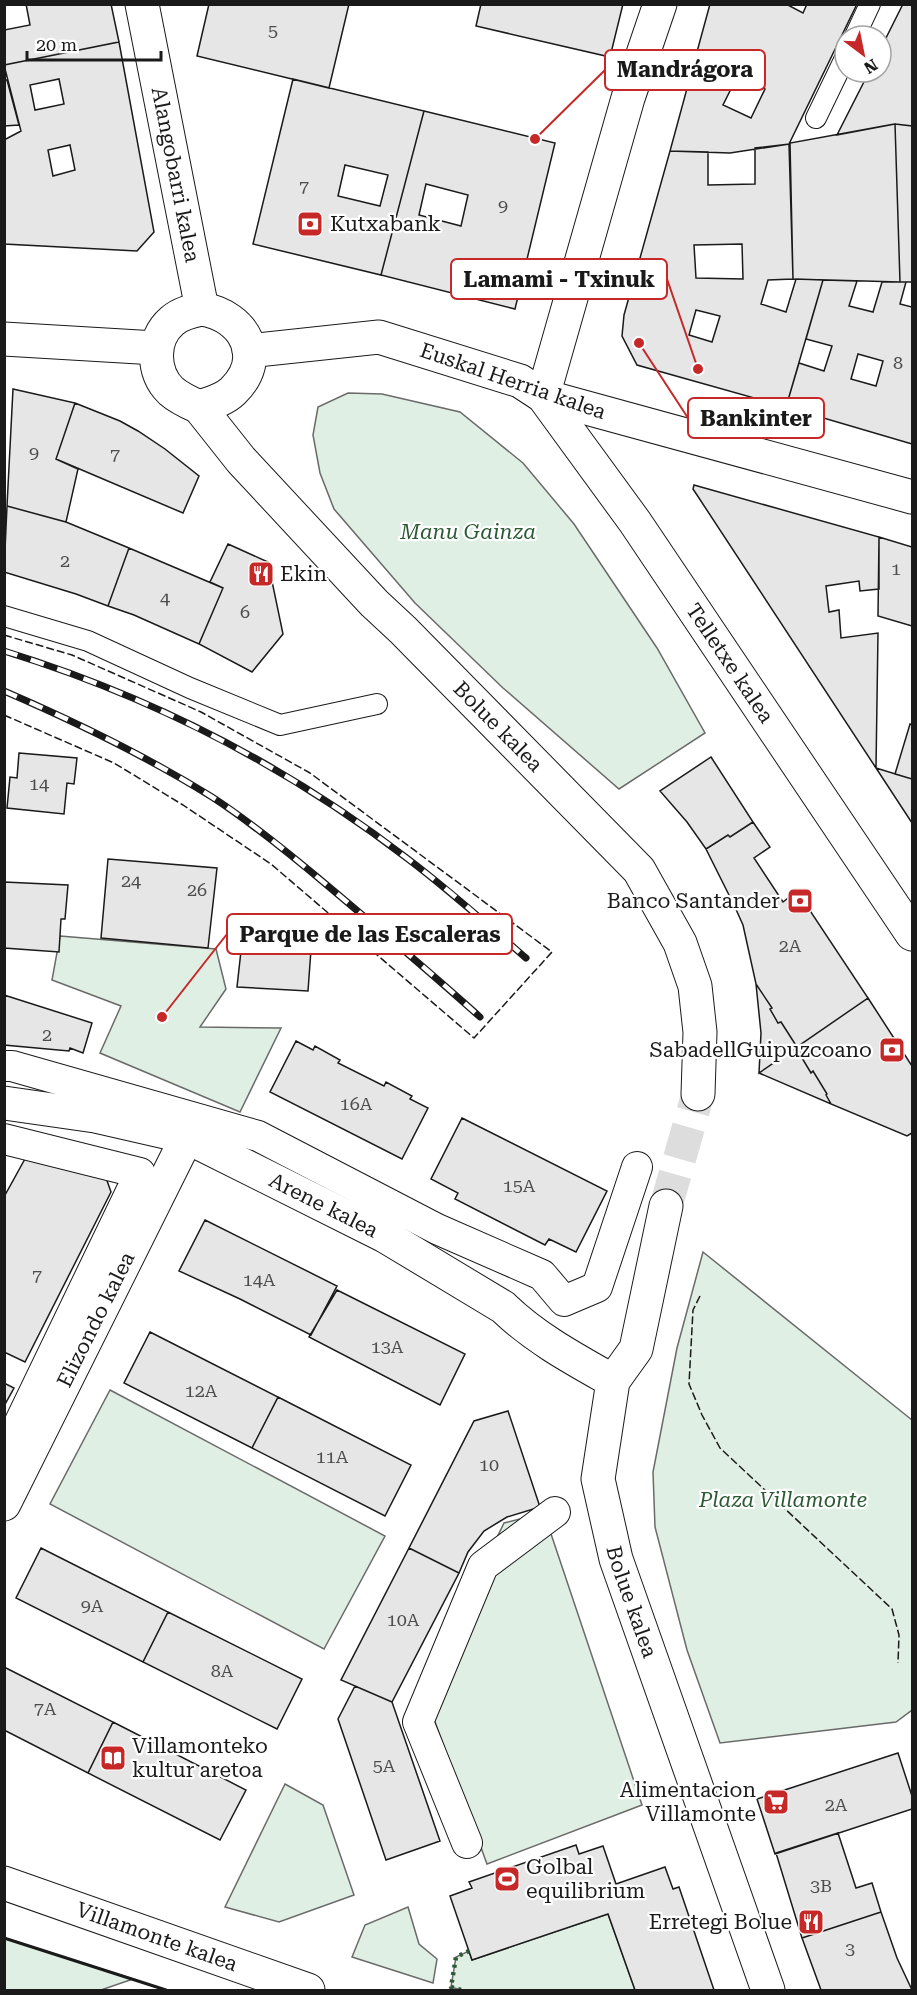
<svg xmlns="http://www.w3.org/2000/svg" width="917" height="1995" font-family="'Roboto Serif',serif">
	<rect width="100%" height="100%" fill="#fff"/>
	<path fill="#e0efe3" stroke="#6a6a6a" stroke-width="1.5" d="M348,393l34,1 78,18 63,51 51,61 83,124 48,85 -86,56 -116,-101 -88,-85 -81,-94 -14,-36 -7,-38 5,-28z
		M60,936l156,13 10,40 -26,38 81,1 -41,84 -140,-59 21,-47 -69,-26z
		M703,1252l209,168v290l-16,12 -176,21 -33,-93 -32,-123 -2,-55 24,-124z
		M110,1390l275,146 -61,113 -274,-145z
		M544,1513l98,292 -155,59 -64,-175 81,-166z
		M285,1784l38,21 31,90 -75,27 -54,-15z
		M408,1907l11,37 18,15 -4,24 -81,-26 13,-32z
		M608,1914l27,76h-174l-10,-3 5,-30 13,-6 3,9z
		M5,1938l128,41 -32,11h-96z"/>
	<path fill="#e6e6e6" stroke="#1a1a1a" stroke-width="1.5" fill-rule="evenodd" d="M26,4h85l8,38 -115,23v-35l26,-5z
		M209,4h140l-20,84 -132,-32z
		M481,4h142l-13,53 -134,-31z
		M710,4h76l17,9 4,-9h50l-68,140 -59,9 -60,-2zM738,75l27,14 -14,29 -28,-13z
		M903,4h9v122l-17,-2 -58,11 32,-63h12v-24z
		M119,42l35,190 -17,19 -133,-7v-104l17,-9 -17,-66zM59,79l5,25 -29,6 -5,-25zM70,145l5,25 -22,6 -5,-26z
		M293,79l131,32 -43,164 -128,-31zM345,165l43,10 -8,31 -42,-10z
		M4,80h3l12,45 -15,1z
		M424,111l131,32 -40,166 -134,-34zM426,184l42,11 -7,31 -42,-11z
		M895,124l5,158 -107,-3 -3,-136z
		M895,124l17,2v156h-12z
		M789,144l4,135 -25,1 -7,24 25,8 10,-33 27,1 -37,127 -149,-42 -15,-29 2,-21 46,-164 38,1v33l47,-1v-36zM742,244l1,35 -47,-1 -2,-33zM696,310l24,6 -8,26 -23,-7z
		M823,280l34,1 -8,25 24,6 9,-30h24l-6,22 12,3v137l-126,-37 13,-44 25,8 8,-25 -26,-7zM858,354l25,7 -7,25 -25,-7z
		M13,389l62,14 -19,56 22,10 -12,53 -59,-16z
		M75,403l45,18 18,10 27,18 34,27 -16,37 -127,-54z
		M694,485l185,52v52l-19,2 -1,-10 -33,5 3,26 10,-2 2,28 37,-5 -2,135 -179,-273 -4,-6z
		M7,506l59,16 63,26 -21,58 -32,-12 -72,-22z
		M879,537l33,10v79l-34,-10z
		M228,544l40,18 15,72 -31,38 -53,-28 24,-56 -13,-6z
		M129,548l94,40 -24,56 -65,-29 -26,-9z
		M910,724l2,1v54l-17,-5z
		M19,753l58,5 -3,26 -7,-1 -3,31 -57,-6 3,-31 7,1z
		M711,757l42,65 -23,15 -2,-2 -22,14 -19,-27 -27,-31z
		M876,768l36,11v44z
		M753,822l17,25 -16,11 29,44 14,-11 71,107 -71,49 -16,-25 -3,1 -8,-14 2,-1 -16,-24 -13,-59 -9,-20 -28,-56 22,-14 2,2z
		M108,859l109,9 -9,80 -107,-10z
		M4,882l64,3 -3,34h-4l-2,33 -55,-4z
		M283,914l30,2 -1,10 9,1v10l-9,-1 -4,55 -71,-4 4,-36 4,1 1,-9 5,1 1,-13 31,2z
		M756,984l16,24 -2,1 8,14 3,-1 16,25 -38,26 2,-40z
		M4,995l88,28 -9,30 -13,-5 -1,3 -65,-6z
		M868,998l44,68v67l-5,3 -76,-32 -5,-9 1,-1 -14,-23 -2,2 -9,-15 2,-1 -7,-10z
		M296,1041l17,9 2,-4 25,14 -2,3 46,23 2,-4 26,14 -2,3 18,9 -26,51 -132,-67z
		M797,1047l7,10 -2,1 9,15 2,-2 14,23 -1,1 5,9 -72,-31z
		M462,1118l145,73 -31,61 -27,-13 -4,6 -90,-46 3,-6 -27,-14z
		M31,1148l69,13 11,31 -86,170 -21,-10v-155z
		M205,1220l132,66 -26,49 -71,-36 -61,-28z
		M337,1290l128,64 -25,51 -131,-68z
		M150,1332l128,65 -26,51 -128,-65z
		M4,1383l10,5 -10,18z
		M278,1397l133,68 -26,51 -133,-68z
		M508,1411l32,96 -33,10 -23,14 -16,21 -9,21 -50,-25 65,-127z
		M41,1548l127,64 -25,50 -127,-64z
		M409,1548l50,25 -67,129 -51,-22z
		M168,1612l134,67 -25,50 -134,-67z
		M4,1667l109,55 -25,51 -84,-43z
		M355,1686l37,16 48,139 -54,19 -48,-141z
		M113,1722l133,68 -26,50 -132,-67z
		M898,1753l14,43v13l-137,45 -18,-55z
		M838,1833l18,55 16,-5 9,29 -79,26 -26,-85z
		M576,1845l3,9 24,-8 13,38 49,-17 8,22 6,-2 35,103h-79l-27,-76 -136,46 -22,-64 22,-8 -3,-6z
		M881,1912l16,46 15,32h-91l-19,-52z"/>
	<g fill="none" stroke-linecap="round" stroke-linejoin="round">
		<path stroke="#ddd" stroke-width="33" stroke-dasharray="33 16" stroke-linecap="butt" d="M666,1206l32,-112"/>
		<g stroke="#1a1a1a" stroke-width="22">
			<path id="service" d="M855,36l15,-32
				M816,118l29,-60
				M4,616l84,25 102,47 90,37 97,-21"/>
		</g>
		<g stroke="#1a1a1a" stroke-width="32">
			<path id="pedestrian" d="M4,1066h8l246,70 179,93 105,46 22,26 33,-14 40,-120
				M4,1139l136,34 -136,282
				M467,1843l-49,-121 65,-156 72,-54"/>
		</g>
		<g stroke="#1a1a1a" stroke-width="35">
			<g id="minor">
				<path id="s1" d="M142,4l60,305"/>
				<path d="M543,396l369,101"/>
				<path id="s2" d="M199,407l42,53 133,143 29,27 236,240 41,73 15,43 5,46 -2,62"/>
				<path id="s3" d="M4,1103l91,13 92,21 198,99 118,71c32,31 71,52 110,74"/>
				<path id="s4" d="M666,1206l-30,143 -23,32 -15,98 18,80 152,431"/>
				<path id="s5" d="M4,1504l183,-367"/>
				<path id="s6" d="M4,1883l304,107"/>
			</g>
		</g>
		<g stroke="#1a1a1a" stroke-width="35">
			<g id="tertiary">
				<path d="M202,309c43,7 65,49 31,82 -9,9 -22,12 -34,16 -9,-4 -20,-9 -28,-16 -19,-19 -20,-52 1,-70 9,-8 20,-10 30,-12z"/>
				<path d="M4,339l152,9"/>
				<path id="s7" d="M249,351l130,-14 141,44 23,15 92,126 277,412"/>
				<path d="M543,396l85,-298 32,-94"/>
			</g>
		</g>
		<use href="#service" stroke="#fff" stroke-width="20"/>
		<use href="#pedestrian" stroke="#fff" stroke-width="30"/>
		<use href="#minor" stroke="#fff" stroke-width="33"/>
		<use href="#tertiary" stroke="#fff" stroke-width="33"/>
		<g stroke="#1a1a1a" stroke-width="7">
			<path id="rail" d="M4,651c146,45 283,115 404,208 41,31 79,65 118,99
				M4,691c72,31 142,65 208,106 40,26 79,58 116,89 51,43 102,86 152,131"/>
		</g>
		<use href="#rail" stroke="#fff" stroke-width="4.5" stroke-dasharray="14" stroke-linecap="butt"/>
		<path stroke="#2b5a34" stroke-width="4.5" stroke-dasharray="3 4.5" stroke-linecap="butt" d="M461,1990l-10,-3 5,-30 13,-6"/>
		<path stroke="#1a1a1a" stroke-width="1.5" stroke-dasharray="8 3" stroke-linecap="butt" d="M4,635l68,20 129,57 109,61 242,179 -78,86 -203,-174 -88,-59 -69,-42 -110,-48
			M700,1296l-7,14 -4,74 13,31 18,33 172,161 7,26 -1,28"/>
		<path stroke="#1a1a1a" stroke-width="3" d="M4,1938l162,52"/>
	</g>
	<defs>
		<g id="bank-square" transform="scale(1.35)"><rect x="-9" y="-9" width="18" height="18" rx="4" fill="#c62828" stroke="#fff"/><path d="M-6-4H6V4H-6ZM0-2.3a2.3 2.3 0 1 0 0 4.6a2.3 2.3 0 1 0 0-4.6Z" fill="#fff"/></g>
		<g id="restaurant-square" transform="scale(1.35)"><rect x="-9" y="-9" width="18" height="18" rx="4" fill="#c62828" stroke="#fff"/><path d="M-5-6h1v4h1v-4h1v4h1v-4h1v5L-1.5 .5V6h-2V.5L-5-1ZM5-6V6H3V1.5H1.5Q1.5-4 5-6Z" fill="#fff"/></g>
		<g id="library-square" transform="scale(1.35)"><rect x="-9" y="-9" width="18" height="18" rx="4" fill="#c62828" stroke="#fff"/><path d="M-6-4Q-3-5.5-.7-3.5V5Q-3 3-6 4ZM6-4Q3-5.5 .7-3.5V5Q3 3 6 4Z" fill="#fff"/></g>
		<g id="supermarket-square" transform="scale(1.35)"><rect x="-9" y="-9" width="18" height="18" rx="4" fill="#c62828" stroke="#fff"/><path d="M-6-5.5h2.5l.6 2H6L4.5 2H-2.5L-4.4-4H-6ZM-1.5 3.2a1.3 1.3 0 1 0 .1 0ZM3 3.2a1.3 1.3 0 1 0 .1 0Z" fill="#fff"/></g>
		<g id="stadium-square" transform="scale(1.35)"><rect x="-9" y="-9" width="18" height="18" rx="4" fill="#c62828" stroke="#fff"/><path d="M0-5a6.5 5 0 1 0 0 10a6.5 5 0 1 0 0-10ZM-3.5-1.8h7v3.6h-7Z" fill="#fff"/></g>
	</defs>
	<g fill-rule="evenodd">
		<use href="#bank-square" x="310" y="224"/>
		<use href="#restaurant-square" x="261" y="574"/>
		<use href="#bank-square" x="800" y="901"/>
		<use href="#bank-square" x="892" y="1050"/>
		<use href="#library-square" x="113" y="1758"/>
		<use href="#supermarket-square" x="776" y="1802"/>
		<use href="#stadium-square" x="507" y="1879"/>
		<use href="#restaurant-square" x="811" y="1922"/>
	</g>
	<g text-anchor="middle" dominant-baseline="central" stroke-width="4.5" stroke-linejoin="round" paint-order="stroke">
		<g font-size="18" fill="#4d4d4d">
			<text x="273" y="30">5</text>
			<text x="304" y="186">7</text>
			<text x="503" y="205">9</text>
			<text x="898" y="362">8</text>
			<text x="34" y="452">9</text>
			<text x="115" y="454">7</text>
			<text x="65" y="560">2</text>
			<text x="896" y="568">1</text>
			<text x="165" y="597">4</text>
			<text x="245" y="611">6</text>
			<text x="39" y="783">14</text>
			<text x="131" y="880">24</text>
			<text x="197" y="889">26</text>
			<text x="790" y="945">2A</text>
			<text x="47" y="1034">2</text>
			<text x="356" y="1103">16A</text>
			<text x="519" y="1185">15A</text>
			<text x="37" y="1275">7</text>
			<text x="259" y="1279">14A</text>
			<text x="387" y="1346">13A</text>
			<text x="201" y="1390">12A</text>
			<text x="332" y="1456">11A</text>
			<text x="489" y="1464">10</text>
			<text x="92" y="1605">9A</text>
			<text x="403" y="1619">10A</text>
			<text x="222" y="1670">8A</text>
			<text x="45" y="1708">7A</text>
			<text x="384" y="1765">5A</text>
			<text x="836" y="1804">2A</text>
			<text x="821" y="1885">3B</text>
			<text x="850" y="1948">3</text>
		</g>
		<g font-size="21" fill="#1a1a1a" stroke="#fff">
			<text stroke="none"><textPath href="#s1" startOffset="174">Alangobarri kalea</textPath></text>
			<text transform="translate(513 381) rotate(19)">Euskal Herria kalea</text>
			<text stroke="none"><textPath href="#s7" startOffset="632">Telletxe kalea</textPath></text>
			<text stroke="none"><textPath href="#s2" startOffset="438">Bolue kalea</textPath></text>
			<text stroke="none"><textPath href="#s3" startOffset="339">Arene kalea</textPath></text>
			<text stroke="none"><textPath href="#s5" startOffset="206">Elizondo kalea</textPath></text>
			<text stroke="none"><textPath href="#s4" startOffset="412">Bolue kalea</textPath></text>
			<text stroke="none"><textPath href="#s6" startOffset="162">Villamonte kalea</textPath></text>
		</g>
		<g font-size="21" fill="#1a1a1a" stroke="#fff" text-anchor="start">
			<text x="330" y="224">Kutxabank</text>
			<text x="280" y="574">Ekin</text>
			<text x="780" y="901" text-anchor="end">Banco Santander</text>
			<text x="872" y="1050" text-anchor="end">SabadellGuipuzcoano</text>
			<text x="132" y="1746">Villamonteko<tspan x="132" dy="24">kultur aretoa</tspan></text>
			<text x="756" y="1790" text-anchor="end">Alimentacion<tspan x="756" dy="24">Villamonte</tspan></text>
			<text x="526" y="1867">Golbal<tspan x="526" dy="24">equilibrium</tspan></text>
			<text x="792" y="1922" text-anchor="end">Erretegi Bolue</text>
		</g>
		<g font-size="21" font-style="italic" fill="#2b5a34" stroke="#fff">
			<text x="468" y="532">Manu Gainza</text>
			<text x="783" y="1500">Plaza Villamonte</text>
		</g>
	</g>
	<path fill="none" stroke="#c62828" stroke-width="2" d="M535 139L605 70M698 369L667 279M639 343L688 418M162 1017L227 934"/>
	<g fill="#c62828" stroke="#fff" stroke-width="2">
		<circle cx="535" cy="139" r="6"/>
		<circle cx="698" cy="369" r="6"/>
		<circle cx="639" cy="343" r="6"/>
		<circle cx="162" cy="1017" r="6"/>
	</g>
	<g fill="#fff" stroke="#c62828" stroke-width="2">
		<rect x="605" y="50" width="160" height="40" rx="6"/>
		<rect x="451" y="259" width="216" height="40" rx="6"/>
		<rect x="688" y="398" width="136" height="40" rx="6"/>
		<rect x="227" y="914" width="285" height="40" rx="6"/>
	</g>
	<g font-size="22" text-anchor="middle" font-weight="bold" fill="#1a1a1a">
		<text x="685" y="77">Mandrágora</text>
		<text x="559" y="287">Lamami - Txinuk</text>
		<text x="756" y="426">Bankinter</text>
		<text x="370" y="942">Parque de las Escaleras</text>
	</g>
	<rect width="917" height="1995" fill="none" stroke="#1a1a1a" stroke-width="12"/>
	<g transform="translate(863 54) rotate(148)"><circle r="28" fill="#ffffff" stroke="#a3a3a3" stroke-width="1.5"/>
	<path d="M0-4.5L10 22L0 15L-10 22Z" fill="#c62828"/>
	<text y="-9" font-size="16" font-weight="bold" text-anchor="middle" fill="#1a1a1a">N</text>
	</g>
	<path d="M27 51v9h134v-9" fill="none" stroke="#1a1a1a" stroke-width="3"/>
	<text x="36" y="51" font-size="18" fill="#1a1a1a" stroke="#ffffff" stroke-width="4.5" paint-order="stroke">20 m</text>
</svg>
